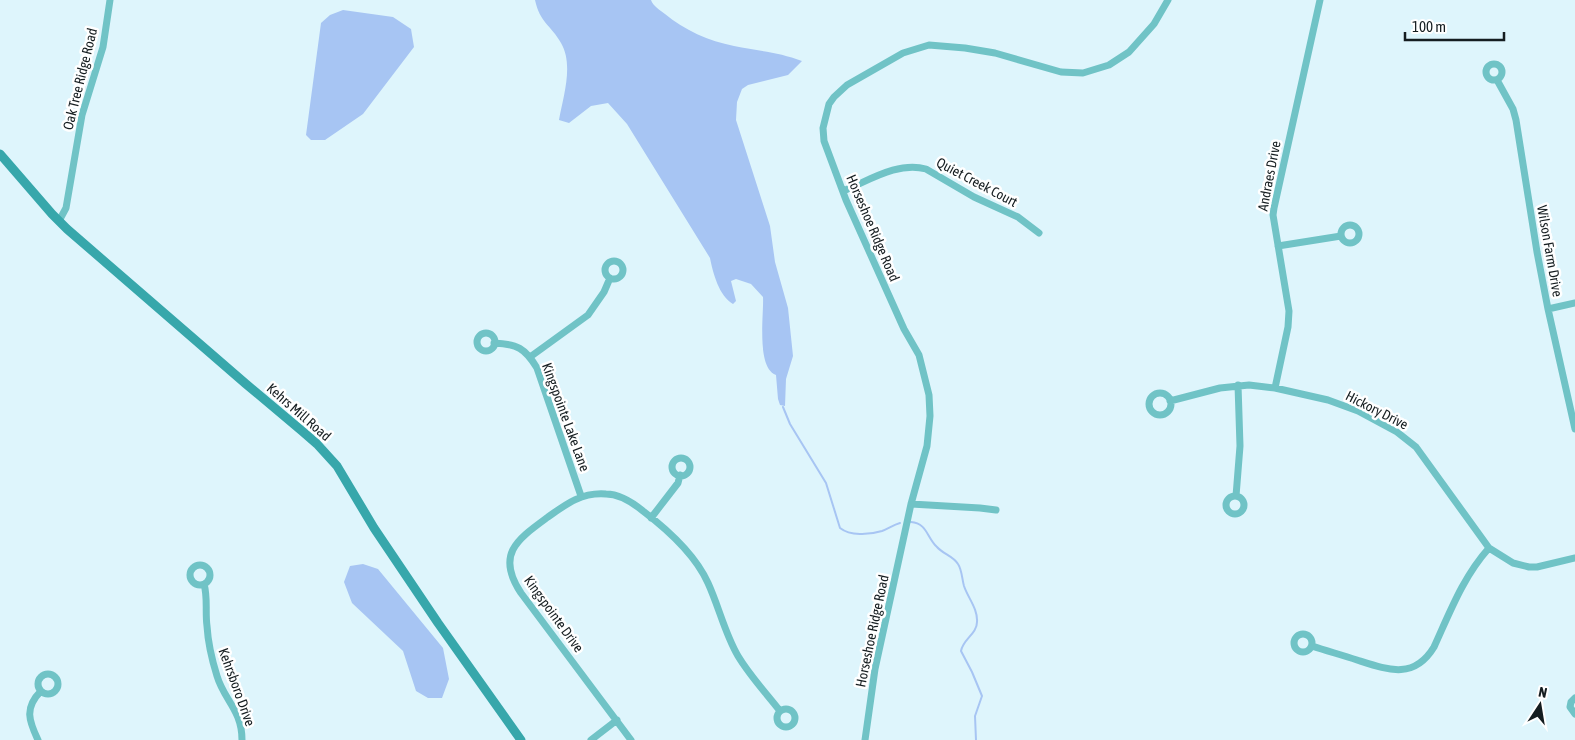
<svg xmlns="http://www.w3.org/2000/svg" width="1575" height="740" font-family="'Asap Condensed',sans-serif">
	<rect width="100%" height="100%" fill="#def5fc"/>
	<path fill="#a7c5f3" d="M535,0h116c2,6 9,10 14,14 19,16 44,27 69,32 24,5 45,6 68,15l-14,14 -40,10 -6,4 -5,13 -1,18 34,106 5,36 13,46 5,48 -7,23 -1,27 -5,-1 -2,-6 -2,-24c-20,-8 -12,-60 -13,-78l-12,-13 -15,-5 -5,2 5,20 -3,3c-14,-8 -20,-31 -23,-46l-83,-134 -19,-21 -17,3 -22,17 -10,-3c4,-23 15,-55 2,-77 -10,-18 -21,-20 -26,-43z
		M343,10l50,7 18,12 3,18 -51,67 -38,26h-14l-5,-5 15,-112 9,-8z
		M363,564l15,5 65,79 6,31 -7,19h-14l-12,-7 -13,-40 -51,-48 -8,-21 6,-16z"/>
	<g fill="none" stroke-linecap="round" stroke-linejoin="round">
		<path stroke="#a7c5f3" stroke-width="2" d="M783,407l7,17 36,59 14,45c10,8 29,7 42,3 6,-2 11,-6 18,-8
			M911,522c16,1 16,16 26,25 6,7 16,9 21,17 4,6 4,15 6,22 4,12 14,23 13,36 0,12 -14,17 -16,29l11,21 10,24 -7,20 1,24"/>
		<path stroke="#70c3c6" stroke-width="7" d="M1486 72a8 8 0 1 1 16 0a8 8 0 1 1-16 0Z
			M1497,80l16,29 3,11 21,132 11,57 27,120
			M843,191c25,-10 55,-30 83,-22l48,28 44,20 21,16
			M59,221l7,-13 16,-93 21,-68 7,-47
			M1341 234a9 9 0 1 1 18 0a9 9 0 1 1-18 0Z
			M1278,246l63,-10
			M605 270a9 9 0 1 1 18 0a9 9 0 1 1-18 0Z
			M1548,309l27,-6
			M477 342a9 9 0 1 1 18 0a9 9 0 1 1-18 0Z
			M494,343c23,1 31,5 43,25l44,128
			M530,357l58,-42 16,-23 6,-14
			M1275,388l13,-61 1,-16 -16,-96 1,-7 46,-208
			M1149 404a11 11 0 1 1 22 0a11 11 0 1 1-22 0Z
			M1170,401l50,-13 29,-3 26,3 53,12 30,11 39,21 19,15 73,101 24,15 16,4h8l38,-9
			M672 467a9 9 0 1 1 18 0a9 9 0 1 1-18 0Z
			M1236,496l4,-50 -2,-61
			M1226 505a9 9 0 1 1 18 0a9 9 0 1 1-18 0Z
			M911,504l69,4 16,2
			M651,518l27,-35 2,-8
			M190 575a10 10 0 1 1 20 0a10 10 0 1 1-20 0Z
			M204,584c4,14 1,28 3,42 1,17 5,34 10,50 7,24 25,34 25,64
			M1294 643a9 9 0 1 1 18 0a9 9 0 1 1-18 0Z
			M1312,646c15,5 30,9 45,14 31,10 57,20 77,-13 16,-35 29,-70 55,-99
			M38 684a10 10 0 1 1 20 0a10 10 0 1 1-20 0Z
			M1575,698l-4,4 -1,5 5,7
			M777 718a9 9 0 1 1 18 0a9 9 0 1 1-18 0Z
			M38,740c-9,-19 -14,-32 3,-49
			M591,740l26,-20
			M631,740l-110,-147c-26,-39 -3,-54 27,-76 18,-13 34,-25 58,-23 14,0 26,8 37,17 25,19 52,43 65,72 11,24 17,51 30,73 12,20 28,37 42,55
			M865,740l10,-71 36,-165 16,-58 3,-30 -1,-21 -10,-40 -15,-26 -58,-129 -22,-59 -1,-13 6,-24 5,-7 13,-12 56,-32 26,-8 36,3 30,5 66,19 22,1 26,-8 20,-13 25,-28 14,-24"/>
		<path stroke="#37a7ab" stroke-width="9" d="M0,154l52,60 15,15 179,155 56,47 15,13 20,22 37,62 64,95 83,117"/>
	</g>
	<g text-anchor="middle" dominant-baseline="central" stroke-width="5" stroke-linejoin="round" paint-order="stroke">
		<g font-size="14" fill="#151d20" stroke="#fff">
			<text transform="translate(80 79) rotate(-76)">Oak Tree Ridge Road</text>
			<text transform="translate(1269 176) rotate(-79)">Andraes Drive</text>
			<text transform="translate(977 182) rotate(28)">Quiet Creek Court</text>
			<text transform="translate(873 228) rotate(67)">Horseshoe Ridge Road</text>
			<text transform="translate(1550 251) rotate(80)">Wilson Farm Drive</text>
			<text transform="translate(1377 410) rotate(27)">Hickory Drive</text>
			<text transform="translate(299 412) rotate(41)">Kehrs Mill Road</text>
			<text transform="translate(566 417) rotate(70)">Kingspointe Lake Lane</text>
			<text transform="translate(554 614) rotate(54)">Kingspointe Drive</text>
			<text transform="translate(872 631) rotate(-78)">Horseshoe Ridge Road</text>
			<text transform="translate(237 687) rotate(70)">Kehrsboro Drive</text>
		</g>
	</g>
	<g transform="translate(1540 705) rotate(12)" stroke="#ffffff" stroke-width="4" paint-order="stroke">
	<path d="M0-4L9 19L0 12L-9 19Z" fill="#151d20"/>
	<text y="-8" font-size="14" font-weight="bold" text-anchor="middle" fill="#151d20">N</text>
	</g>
	<path d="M1405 32v8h99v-8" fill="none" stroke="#151d20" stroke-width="2.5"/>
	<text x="1412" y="32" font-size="15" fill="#151d20" stroke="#ffffff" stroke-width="4" paint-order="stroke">100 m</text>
</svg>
